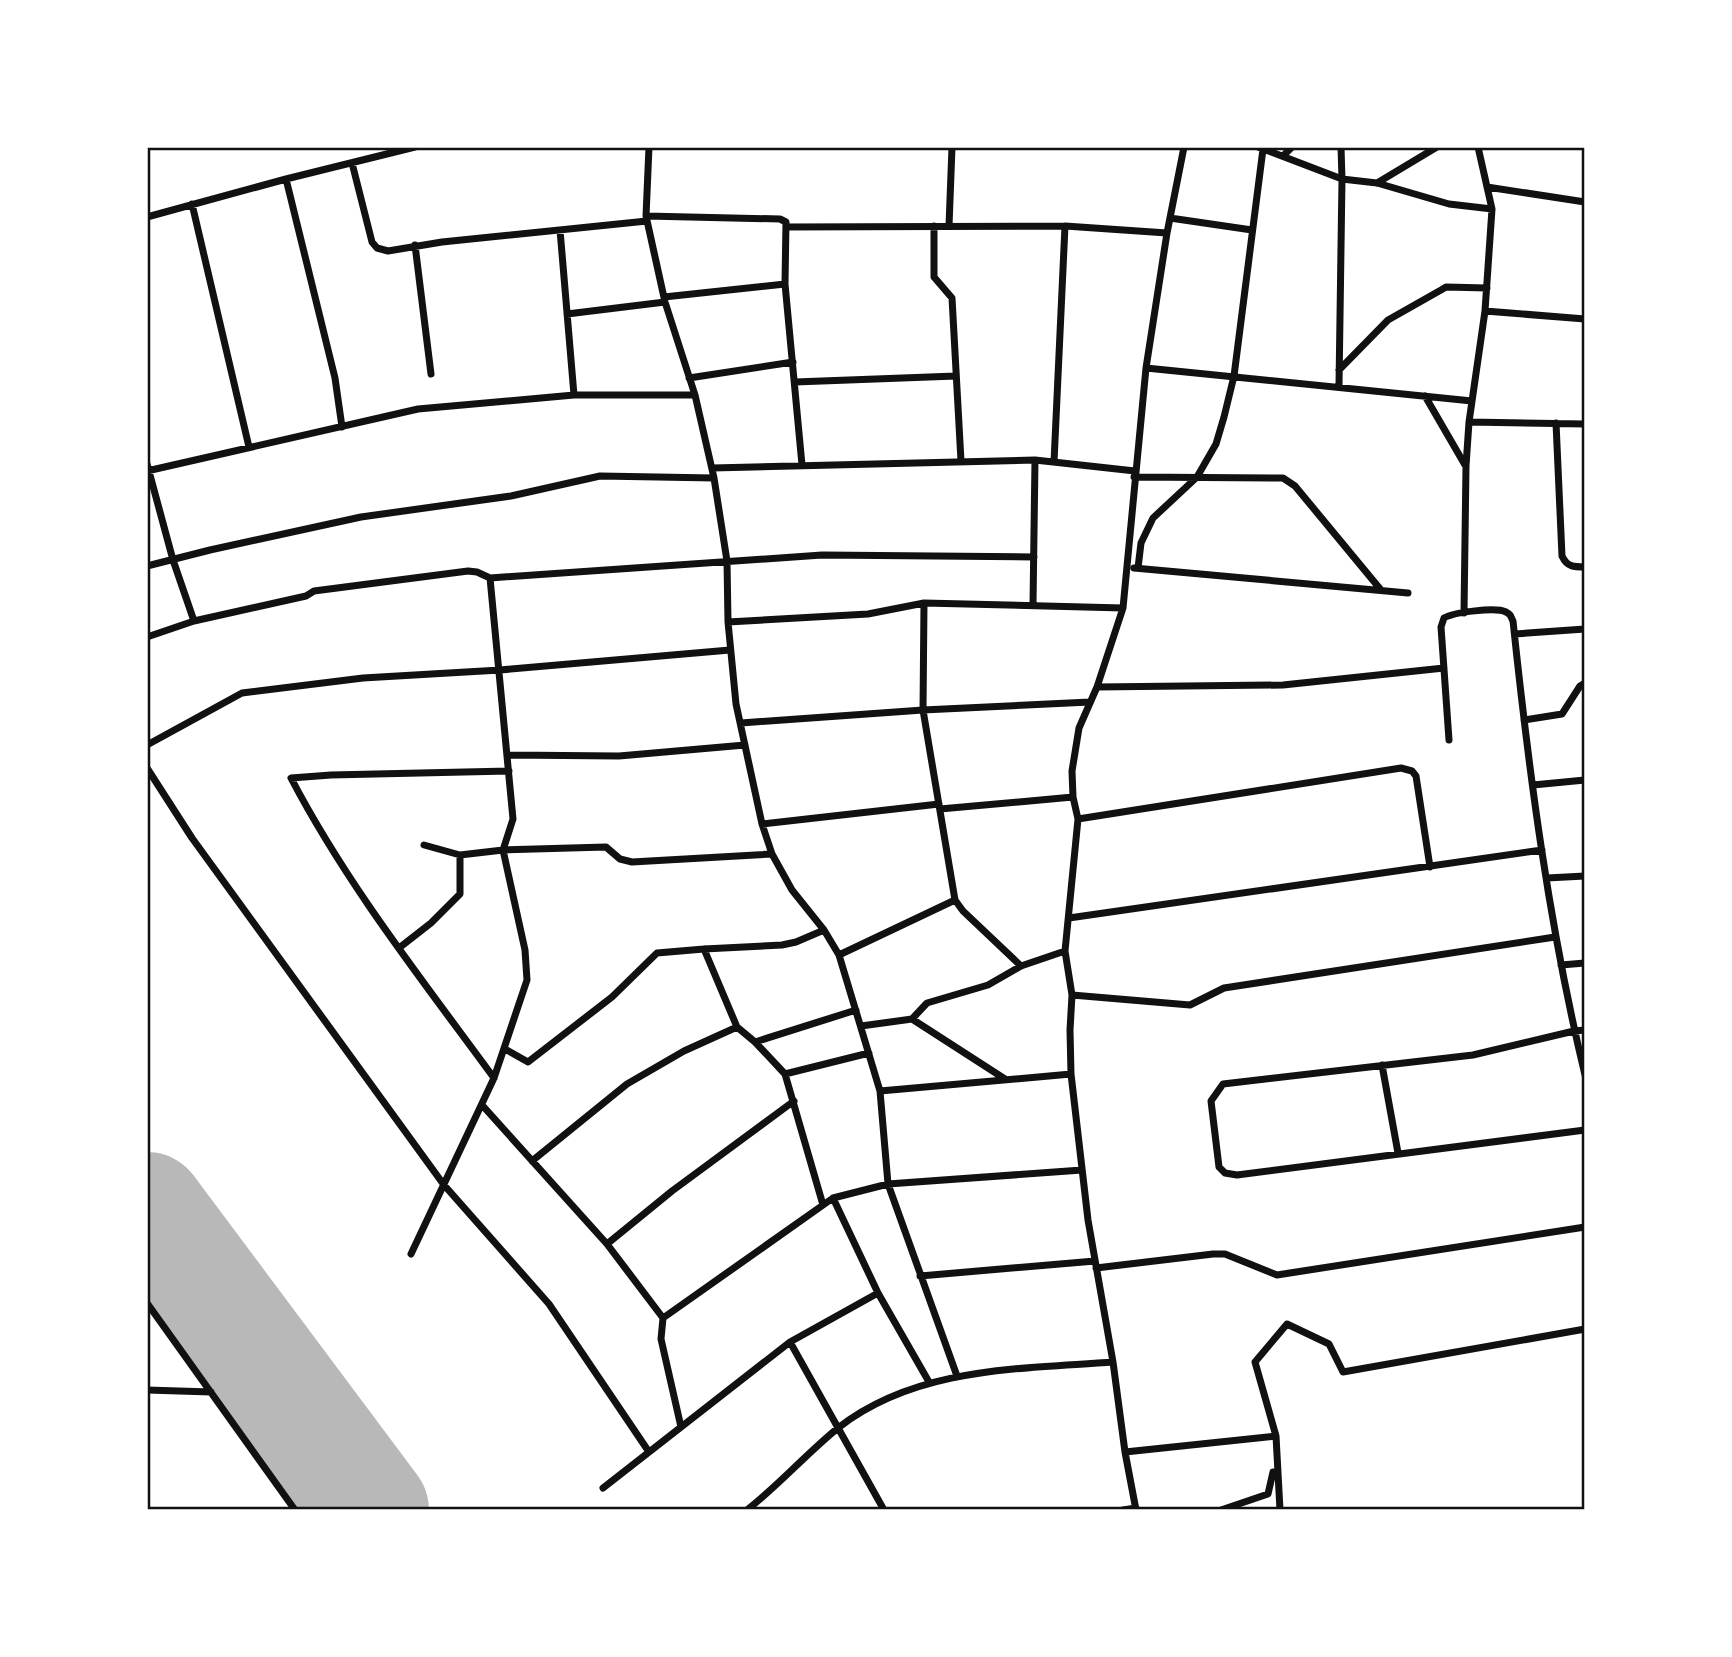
<svg xmlns="http://www.w3.org/2000/svg" width="1732" height="1657" font-family="Raleway,sans-serif">
	<rect width="100%" height="100%" fill="#fff"/>
	<g fill="none" stroke-linecap="round" stroke-linejoin="round">
		<path stroke="#b8b8b8" stroke-width="116" d="M147,1210l224,300"/>
		<path stroke="#111" stroke-width="7" d="M649,147l-3,69 19,86 30,93 19,83 13,83 1,61 8,82 26,120 10,30 20,36 32,40 15,25 41,136 8,93 69,192
			M1258,147l84,32 35,4 72,21 43,5
			M1284,155l8,-8
			M352,163l20,79 5,6 11,3 54,-9 205,-21
			M286,179l49,199 7,49
			M1377,183l60,-36
			M1487,187l98,15
			M192,204l57,243
			M646,216l134,3 6,3 -1,62 17,181
			M147,217l139,-38 129,-32
			M1170,218l82,12
			M934,226v51l18,21 9,163
			M949,226l3,-79
			M787,227l278,-1 102,7
			M560,230l14,165
			M415,245l16,129
			M664,297l121,-13
			M1485,311l100,8
			M567,314l98,-12
			M1146,368l326,33
			M1339,370l49,-50 53,-30 5,-3 41,1
			M689,378l104,-16
			M795,382l161,-6
			M1339,386l3,-207 -1,-32
			M1425,396l40,69
			M1469,422l116,2
			M1556,423l6,133c5,11 12,11 23,11
			M1054,462l11,-236
			M147,464l26,96 21,61
			M712,468l323,-8
			M147,471l271,-62 156,-14h121
			M1134,477l149,1 12,8 86,104
			M147,566l63,-16 151,-33 150,-21 89,-20 114,2
			M1134,568l274,25
			M1138,568l3,-25 12,-25 44,-41 19,-33 8,-27 10,-41 29,-227 -2,-2
			M490,578l332,-23 212,2
			M924,603l-1,107 32,190 8,11 58,55
			M1033,605l2,-145 100,11
			M1464,613l2,-147 3,-44 16,-111 7,-102 -14,-62
			M728,622l140,-8 56,-11 199,5
			M1515,634l70,-5
			M147,637l47,-16 112,-25 8,-5 154,-20 9,1 13,6 23,241 -10,31 22,100 2,30 -33,98 -83,176
			M1097,687l186,-2 161,-17
			M1524,720l38,-6 18,-28 5,-3
			M741,723l182,-13 167,-8
			M1449,740l-8,-113 3,-9c10,-6 52,-11 62,-6 5,3 4,3 7,9 16,152 36,305 72,454
			M147,745l95,-52 121,-15 137,-8 230,-20
			M508,755l111,1 126,-11
			M147,768l45,70 252,347 105,119 100,148
			M1533,785l52,-5
			M940,809l133,-12
			M1078,819l323,-51 11,3 4,5 14,91
			M762,824l177,-20
			M424,845l36,10 43,-5 103,-3 14,12 12,3 140,-8
			M1547,878l38,-2
			M1069,918l473,-68
			M399,948l32,-25 29,-29v-39
			M704,949l33,78 18,15 30,32 38,131
			M839,955l116,-55
			M1561,965l24,-2
			M1072,995l118,10 34,-17 331,-51
			M912,1019l15,-16 61,-18 33,-19 44,-15
			M861,1026l51,-7 93,60
			M1585,1030l-11,1 -101,24 -250,29 -12,17 8,66 6,6 12,2 348,-45
			M755,1042l101,-32
			M505,1049l23,13 84,-65 45,-44 47,-4 78,-4 14,-3 28,-12
			M1382,1065l16,88
			M785,1074l84,-21
			M494,1078c-71,-97 -147,-193 -203,-300l40,-3 178,-4
			M880,1091l191,-17
			M482,1105l125,139 56,74 -2,21 20,88
			M532,1161l95,-77 57,-33 53,-24
			M833,1198l45,95 51,89
			M607,1244l65,-53 122,-90
			M1096,1268l117,-14h12l52,21 308,-48
			M920,1276l175,-15
			M147,1303l148,207
			M663,1318l170,-120 55,-14 194,-14
			M790,1342l94,168
			M147,1390l64,2
			M1125,1452l151,-16
			M603,1488l187,-146 88,-49
			M747,1510c32,-25 59,-56 91,-82 78,-61 181,-59 275,-66
			M1123,1510l13,-2
			M1136,1510l-11,-58 -12,-90 -25,-142 -17,-146 -1,-44 2,-35 -7,-44 13,-132 -5,-22 -1,-26 7,-43 18,-41 26,-79 23,-240 21,-135 17,-86
			M1221,1510l47,-16 5,-22
			M1280,1510l-4,-74 -21,-74 32,-38 42,20 14,28 242,-43"/>
	</g>
	<rect width="1732" height="1657" fill="none" stroke="#ffffff" stroke-width="298"/>
	<rect x="149" y="149" width="1434" height="1359" fill="none" stroke="#111" stroke-width="2.5"/>
</svg>
